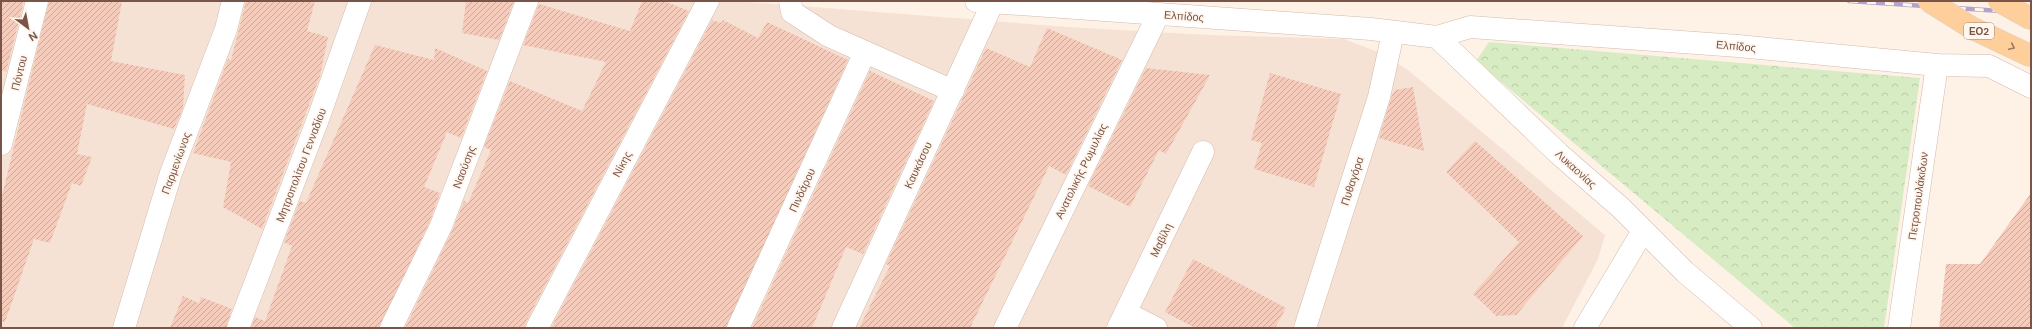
<svg xmlns="http://www.w3.org/2000/svg" width="2032" height="329" font-family="'DM Sans',sans-serif">
	<defs>
		<pattern id="forest-crowns" width="20" height="18" patternUnits="userSpaceOnUse"><rect width="20" height="18" fill="#d8ecc3"/><path d="M2 6a3 3 0 1 1 6 0M12 15a3 3 0 1 1 6 0" fill="none" stroke="#bdcca9"/></pattern>
		<pattern id="building-hatch" width="6" height="6" patternUnits="userSpaceOnUse"><rect width="6" height="6" fill="#f5ccbc"/><path d="M-1 1l2-2M0 6l6-6M5 7l2-2" fill="none" stroke="#cba89b"/></pattern>
	</defs>
	<rect width="100%" height="100%" fill="#fef2e6"/>
	<path fill="#f6e2d4" d="M1,1h734l333,26 141,8 135,4 34,13 30,18 197,165 -7,24 -36,69h-1561z"/>
	<path fill="url(#forest-crowns)" d="M1489,42l431,36 -36,250h-89l-319,-267z"/>
	<path fill="url(#building-hatch)" d="M1,1h23l-18,71 -5,-2z
		M49,1h73l-11,60 74,14 -2,33 -9,21 -87,-25 -10,50 15,3 -11,29 -9,-3 -22,60 -16,-4 -29,83 -4,-1v-121z
		M246,1h69l-8,30 21,6 -8,39 -58,153 -39,-22 8,-45 -38,-9 35,-94 3,1z
		M466,1h48l-15,39 -37,-7z
		M642,1h22l25,10 -163,311 -1,6h-120l47,-97 12,-30 4,2 23,-53 -7,-3 26,-66 72,30 24,-49 -83,-17 16,-41 91,27z
		M712,20l9,3 2,-3 35,18 9,-16 81,38 -122,268h-175z
		M1047,28l75,32 -56,115 -17,-9 -79,162h-111l31,-62 -4,-2 100,-216 44,19z
		M375,45l59,15 1,-12 52,23 -26,67 -14,-6 -23,55 16,6 -10,28 -51,107h-128l4,-11 10,4 27,-75 -8,-4 16,-41 6,2z
		M1146,68l64,7 -44,79 -7,-4 -29,57 -42,-21z
		M870,71l64,30 -71,153 -17,-7 -34,81h-60z
		M1270,73l71,21 -27,93 -60,-18 8,-26 -11,-3z
		M1413,87l11,64 -45,-13 13,-43 3,-5z
		M1475,141l108,95 -67,79 -20,1 -23,-22 46,-52 -73,-70z
		M2031,193v135h-92l7,-64h34z
		M1193,259l93,49 -11,20h-80l-30,-16z
		M183,296l16,7 2,-6 31,12 -6,19h-56z"/>
	<g fill="none" stroke-linecap="round" stroke-linejoin="round">
		<g stroke="#d3baad" stroke-width="23">
			<path id="street" d="M790,1l2,11 37,24 124,55
				M976,1l395,28 66,8 122,117 62,54 64,64 66,56
				M1437,37l33,-10 268,19 199,19 52,1 42,21
				M1,144l36,-143
				M1126,313l30,15
				M124,328l47,-155 55,-144 7,-28
				M238,328l80,-209 42,-118
				M391,328l50,-102 86,-225
				M537,328l171,-327
				M738,328l127,-276
				M843,328l150,-326
				M1005,328l153,-313
				M1118,328l85,-176
				M1305,328l74,-231 14,-64
				M1585,328l58,-97
				M1899,328l38,-263"/>
		</g>
		<use href="#street" stroke="#fff" stroke-width="22"/>
		<g stroke="#b3a3c9" stroke-width="4.5">
			<path id="rail" d="M1849,1l182,12"/>
		</g>
		<use href="#rail" stroke="#fff6ed" stroke-width="3" stroke-dasharray="9" stroke-linecap="butt"/>
		<g stroke="#d9cfcc" stroke-width="23" stroke-linecap="butt">
			<path id="primary-bridge" d="M1929,1l43,27 59,28
				M1999,1l32,18"/>
		</g>
		<use href="#primary-bridge" stroke="#ffcf9b" stroke-width="22"/>
	</g>
	<defs><path id="oneway-chevron" d="M-2-3.5L2.5 0L-2 3.5" fill="none" stroke-width="1.6" stroke-linecap="round" stroke-linejoin="round"/></defs>
	<use stroke="#a17962" href="#oneway-chevron" transform="translate(2012 47) rotate(25)"/>
	<g text-anchor="middle" dominant-baseline="central" stroke-width="3.5" stroke-linejoin="round" paint-order="stroke">
		<rect fill="#fff6ed" stroke="#a1857a" stroke-width="1" x="1964" y="23" width="30" height="16" rx="3"/>
		<g font-size="10" font-weight="bold" fill="#795449">
			<text x="1979" y="31">ΕΟ2</text>
		</g>
		<g font-size="11" fill="#795449" stroke="#fff6ed">
			<text transform="translate(1184 16) rotate(4)">Ελπίδος</text>
			<text transform="translate(1736 46) rotate(5)">Ελπίδος</text>
			<text transform="translate(19 73) rotate(-76)">Πόντου</text>
			<text transform="translate(176 163) rotate(-70)">Παρμενίωνος</text>
			<text transform="translate(622 164) rotate(-62)">Νίκης</text>
			<text transform="translate(301 165) rotate(-69)">Μητροπολίτου Γενναδίου</text>
			<text transform="translate(918 165) rotate(-65)">Καυκάσου</text>
			<text transform="translate(464 167) rotate(-69)">Ναούσης</text>
			<text transform="translate(1576 169) rotate(42)">Λυκαονίας</text>
			<text transform="translate(1081 171) rotate(-64)">Ανατολικής Ρωμυλίας</text>
			<text transform="translate(1352 181) rotate(-72)">Πυθαγόρα</text>
			<text transform="translate(802 190) rotate(-65)">Πινδάρου</text>
			<text transform="translate(1918 196) rotate(-82)">Πετροπουλάκιδων</text>
			<text transform="translate(1161 240) rotate(-64)">Μαβίλη</text>
		</g>
	</g>
	<rect width="2032" height="329" fill="none" stroke="#795449" stroke-width="4"/>
	<g transform="translate(28 28) rotate(148)" stroke="#fff6ed" stroke-width="3" paint-order="stroke">
	<path d="M0-3L7 15L0 10L-7 15Z" fill="#795449"/>
	<text y="-6" font-size="11" font-weight="bold" text-anchor="middle" fill="#795449">N</text>
	</g>
</svg>
